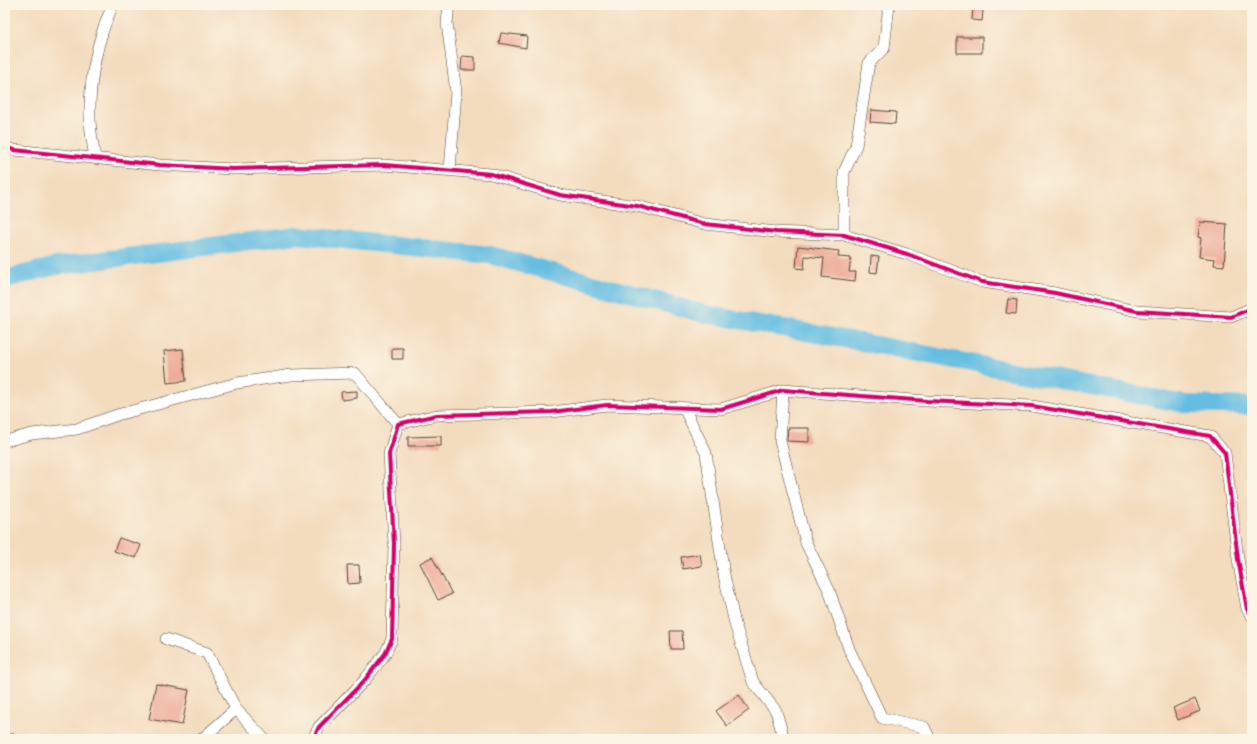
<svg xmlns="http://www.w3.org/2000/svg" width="1257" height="744" font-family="Dekko,sans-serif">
	<rect width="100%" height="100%" fill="#fcf5e5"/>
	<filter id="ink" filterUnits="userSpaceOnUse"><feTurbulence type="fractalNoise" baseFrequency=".025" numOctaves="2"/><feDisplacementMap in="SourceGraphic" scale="8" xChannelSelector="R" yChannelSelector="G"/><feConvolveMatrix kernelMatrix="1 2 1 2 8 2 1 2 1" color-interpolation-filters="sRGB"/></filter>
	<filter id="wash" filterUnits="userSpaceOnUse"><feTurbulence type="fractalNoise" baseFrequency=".012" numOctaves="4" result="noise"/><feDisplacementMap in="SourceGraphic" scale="16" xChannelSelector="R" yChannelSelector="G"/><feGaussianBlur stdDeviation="0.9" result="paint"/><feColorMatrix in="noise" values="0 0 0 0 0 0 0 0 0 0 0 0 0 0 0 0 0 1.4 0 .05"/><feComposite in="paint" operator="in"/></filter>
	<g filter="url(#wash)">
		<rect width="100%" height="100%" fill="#f3dcbe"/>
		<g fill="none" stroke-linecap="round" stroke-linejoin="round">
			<path stroke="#65bee2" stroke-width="18" d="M5,279l51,-13 241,-31 193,20 215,59 145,26 335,64 67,2"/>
		</g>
		<g id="blocks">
			<path fill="#edac98" d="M973,9l10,1 -1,11 -10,-1z
				M501,33l26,3 -1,12 -27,-5z
				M957,37h25v16h-25z
				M462,56l13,1v13h-14z
				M871,110l25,2 -1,12 -25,-2z
				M1200,222l27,2 -3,42 -10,-1 1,-6 -16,-2 2,-19 -3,-1z
				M798,246l41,5 -1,6 13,1 -2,14h7l-1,9 -33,-4 2,-19 -19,-2 -1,13 -8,-1z
				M871,256l8,1 -2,16 -7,-1z
				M1008,299l9,1 -1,14 -10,-1z
				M392,348h11v11h-11z
				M183,349l3,32 -19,2 -3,-32z
				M357,391v7l-15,2 -1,-8z
				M788,428h21v14l-22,-1z
				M441,436v10h-33v-9z
				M119,538l22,7 -5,13 -22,-7z
				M700,554l2,12 -19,3 -2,-12z
				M432,557l20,37 -14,6 -18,-37z
				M347,565h12l1,18 -12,1z
				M670,631h12l1,18h-12z
				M156,684l33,6 -7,35 -33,-6z
				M739,695l10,15 -22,16 -11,-15z
				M1195,699l5,12 -22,9 -5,-12z"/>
		</g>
	</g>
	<g filter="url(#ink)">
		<use href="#blocks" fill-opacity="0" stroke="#574536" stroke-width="1"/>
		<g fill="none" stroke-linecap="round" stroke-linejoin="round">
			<g stroke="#574536" stroke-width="12">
				<path id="street" d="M449,5l-2,18 9,69 -6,78
					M5,147l9,3 146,15 73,4 151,-4 107,9 69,21 77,11 68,18 71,8 68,3 63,19 75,28 73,11 82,18 94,6 21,-9
					M95,158c-2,-13 -5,-27 -5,-40 -1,-38 7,-79 23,-113
					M844,235v-63l12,-26 13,-83 15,-15 5,-43
					M783,390l-3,51 26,102 23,47 20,59 33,69 42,9 6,12
					M684,408l22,45 18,122 11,49 18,58 23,29 8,28
					M5,441l27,-7 45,-5 40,-14 120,-32 54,-8 64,-2 43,51
					M166,639l41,14 29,56 28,30
					M5,739h7
					M202,739l34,-30
					M313,739l6,-12 45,-46 21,-27 7,-15 2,-95 -5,-90 9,-30 39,-9 115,-3 55,-7 114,4 62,-19 144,11 105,5 178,30 15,17 13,106 9,50 5,7"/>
			</g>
			<use href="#street" stroke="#fff" stroke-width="11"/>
			<g stroke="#fcf5e5" stroke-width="6">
				<path id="cycleway" d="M5,147l9,3 146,15 73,4 151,-4 107,9 69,21 77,11 68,18 71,8 68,3 63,19 75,28 73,11 82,18 94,6 21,-9
					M313,739l6,-12 45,-46 21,-27 7,-15 2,-95 -5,-90 9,-30 39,-9 115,-3 55,-7 114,4 62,-19 144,11 105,5 178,30 15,17 13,106 9,50 5,7"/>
			</g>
			<use href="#cycleway" stroke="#d6006c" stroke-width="4"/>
		</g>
	</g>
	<rect width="1257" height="744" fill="none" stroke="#fcf5e5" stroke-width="20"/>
</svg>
